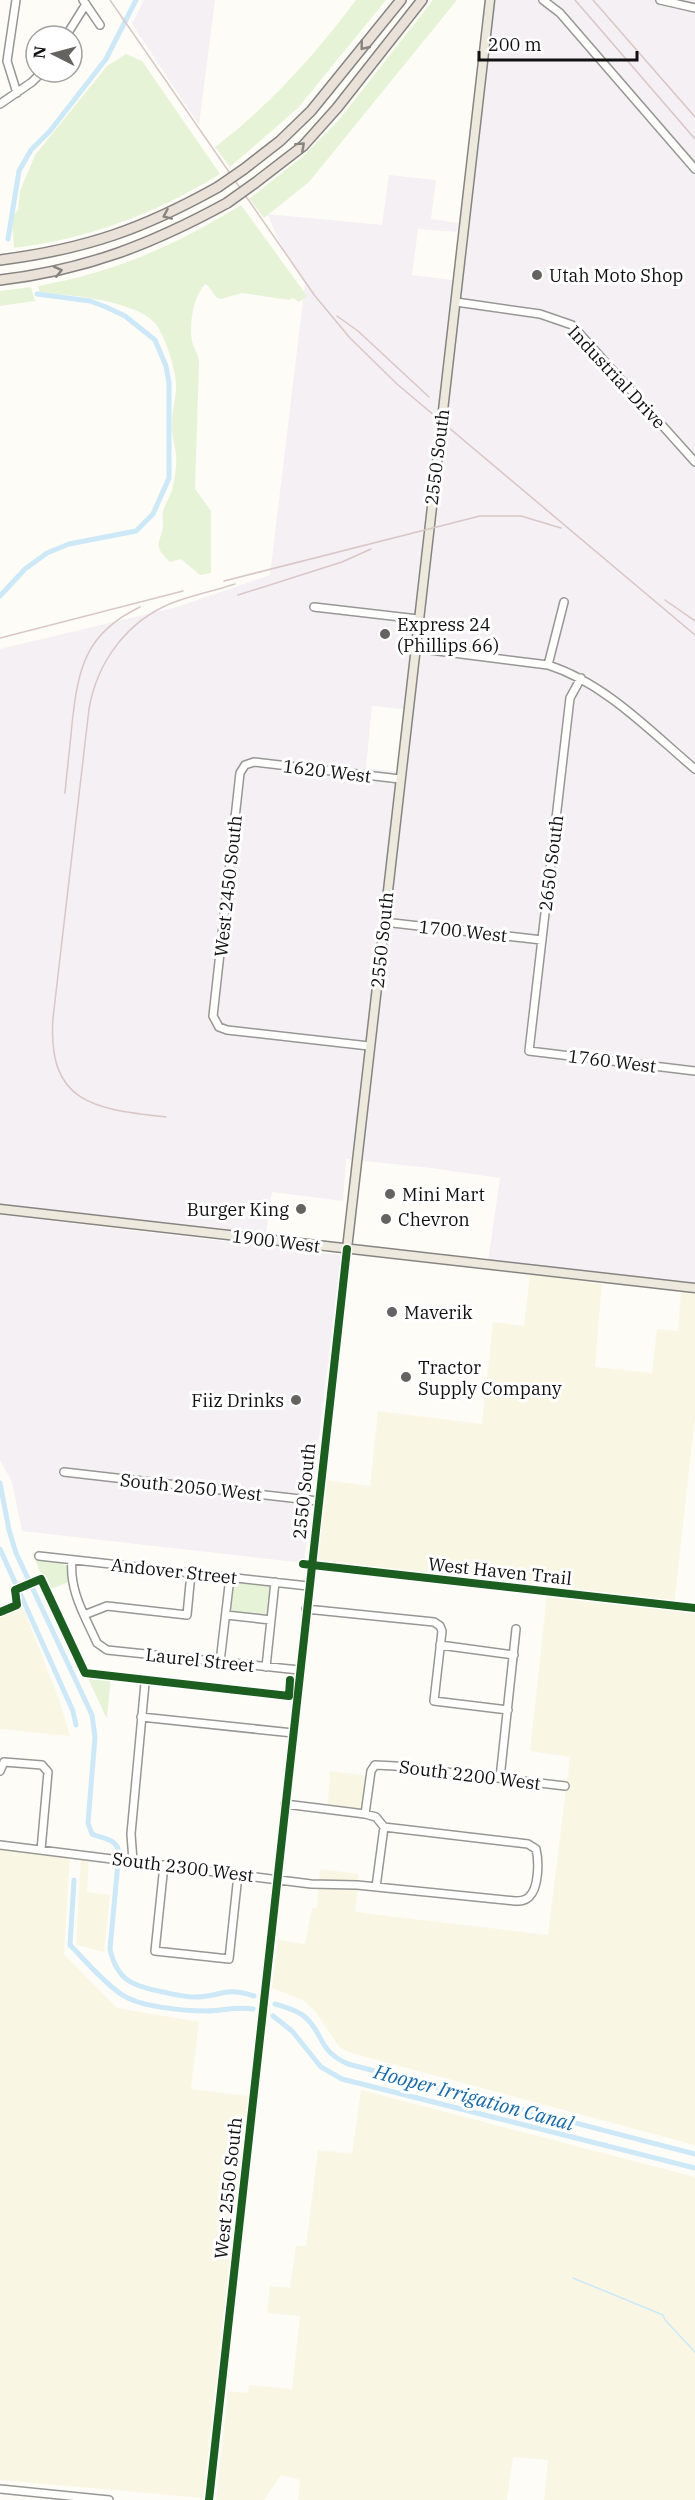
<svg xmlns="http://www.w3.org/2000/svg" width="695" height="2500" font-family="'IBM Plex Serif',serif">
	<rect width="100%" height="100%" fill="#fdfcf7"/>
	<path fill="#f5f0f3" fill-rule="evenodd" d="M144,0h71l-16,125 -67,-101z
		M496,0h199v1283l-207,-22 12,-83 -69,-10 -85,-9 -3,42 -71,-9 -6,41 -266,-29v-555l177,-42 93,-32 35,-291 -24,-39 -14,-31 115,11 7,-50 47,5 -5,39 27,4 -1,9 -39,-3 -6,46 49,6 31,-274zM372,706l31,3 -6,63 -31,-4z
		M0,1215l341,40 -37,308 -282,-32 -10,-49 -12,-22z"/>
	<path fill="#f9f7e4" d="M530,1274l72,10 -7,83 57,6 5,-44 21,2 3,-40 14,3v122l-21,190 21,3v536l-344,-92 -11,-5 -25,-37 -12,-11 -31,-12 6,-48 27,4 7,-36h5l3,-39 39,5 -4,38 193,23 22,-178 -40,-6 17,-157 -231,-27 9,-87 45,6 8,-75 104,13 11,-102 31,4z
		M22,1605l37,94 11,37 -70,-7v-115z
		M330,1771l40,5 -5,43 -38,-5z
		M0,1848l70,8 -6,98 53,54 82,14 -8,67 57,7 -45,402 -203,-18z
		M81,1857l8,2 -2,33 23,3 -6,57 -28,-7z
		M361,2090l334,87v323h-151l4,-40 -35,-3 -6,43h-209l2,-20 -19,-5 -17,25h-48l12,-109 20,2 1,-8 43,4 8,-73 -33,-3 3,-27 20,2 6,-42h10l12,-96 34,4z"/>
	<path fill="#e7f3d7" d="M356,0h30l-88,108 -68,59 -15,-20c54,-41 100,-92 141,-147z
		M433,0h24l-148,182 -45,36 -15,-19 53,-42 36,-36z
		M126,54l16,7 78,113c-63,39 -132,65 -206,74l-2,-30 6,-8 2,-19 15,-36 72,-89z
		M241,205l66,91 -8,6 -6,-4 -4,2 -47,-7 -21,6 -5,-2 -8,-11 -3,-2c-12,14 -16,39 -13,57 2,9 7,13 7,23l-4,125 16,22v62l-11,2 -19,-16 -11,3c-18,-17 -10,-17 -7,-36 0,-5 -1,-10 0,-14 2,-9 8,-16 10,-26 2,-10 4,-21 3,-31 -1,-11 -5,-21 -4,-32 0,-14 5,-27 4,-41 -1,-14 -12,-50 -22,-60 -20,-21 -85,-28 -114,-29l-2,-7c78,-14 136,-40 203,-81z
		M31,287l4,14 -35,5v-15z
		M32,1553l36,13 1,16 -21,8z
		M231,1581l41,5 -3,32 -41,-4z
		M86,1674l25,3 -4,40h-1z"/>
	<g fill="none" stroke-linecap="round" stroke-linejoin="round">
		<path stroke="#cde8f7" stroke-width="1.5" d="M573,2278l90,37 2,5 30,32"/>
		<path stroke="#cde8f7" stroke-width="5" d="M8,239l11,-68 12,-21 19,-19 56,-72 30,-59
			M0,596l25,-27 22,-16 22,-9 67,-13 17,-17 16,-36v-95l-3,-17 -11,-26 -30,-24 -19,-9 -16,-6 -53,-7
			M0,1483l9,47 7,23 76,162 3,22 -7,86 4,11c11,5 24,4 27,18l-9,97c7,32 23,37 53,43 10,2 21,5 32,5 27,0 28,-11 59,-1
			M0,1549l73,162 3,14
			M74,1880l-4,65c16,16 32,36 51,49 18,13 63,17 86,17 15,0 30,-5 46,-2
			M275,2004c10,3 22,6 30,13 20,18 12,33 43,47l347,90
			M273,2016l19,15 29,36 21,12 353,89"/>
		<g stroke="#979795" stroke-width="10">
			<path id="minor" d="M16,0l-9,61 10,32
				M83,0l17,25
				M543,0l17,13 135,156
				M660,0l35,8
				M66,36l20,-32
				M0,104l32,-22 10,-10
				M456,302l84,12 32,11 123,137
				M314,607l104,12
				M414,648l134,17c57,18 102,66 147,104
				M548,665l16,-63
				M581,678l-11,20 -41,353 166,20
				M384,922l158,18
				M369,1046l-142,-16 -8,-3 -6,-11 27,-243 5,-8 9,-3 146,17
				M64,1472l254,29
				M39,1556l269,30
				M72,1560c-3,31 13,56 25,83l10,7 192,20
				M306,1609l128,13 6,4 2,5 -8,70 74,9
				M84,1615l23,-9 80,9 4,-42
				M226,1615l45,5
				M440,1645l74,10
				M220,1662l10,-85
				M266,1667l9,-85
				M141,1717l152,16
				M0,1771l4,-9 38,3 6,7 -7,78
				M500,1778l16,-149
				M365,1814l6,-43 4,-6 20,1 170,20
				M0,1845l311,39 46,1 158,16c5,0 10,0 14,-4 10,-9 10,-36 7,-48l-8,-5 -144,-17 -8,-10 -11,-3 -80,-10
				M133,1861l-2,-27 14,-151
				M164,1865l-9,86 74,8 9,-84
				M376,1887l8,-60
				M0,2489l109,11
				M209,2500l138,-1251"/>
		</g>
		<g stroke="#858482" stroke-width="11">
			<path id="major" d="M0,1209l695,79
				M347,1249l143,-1249"/>
		</g>
		<g stroke="#858482" stroke-width="12">
			<path id="highway" d="M244,169l36,-28 31,-30 90,-111
				M255,183l48,-37 34,-38 85,-108
				M0,260c86,-11 143,-31 218,-73
				M0,280c86,-10 152,-36 227,-77"/>
		</g>
		<use href="#minor" stroke="#fffffe" stroke-width="7"/>
		<use href="#major" stroke="#ede9dc" stroke-width="8"/>
		<use href="#highway" stroke="#eae1d8" stroke-width="9"/>
		<path stroke="#d9c6c7" stroke-width="1.5" d="M110,0l205,296 35,42 47,46 298,251
			M575,0l120,139
			M593,0l102,117
			M337,316l21,15 71,66
			M224,581l256,-65h41l40,12
			M238,595l104,-33 29,-13
			M665,600l30,21
			M0,638l183,-47
			M65,793c2,-23 5,-46 7,-69 6,-55 13,-91 68,-117
			M166,1117c-70,-8 -119,-12 -113,-99l36,-309c8,-47 38,-88 83,-106 20,-8 42,-12 63,-19"/>
		<g stroke="#858482" stroke-width="12" stroke-linecap="butt">
			<path id="highway-bridge" d="M218,187l26,-18
				M227,203l28,-20"/>
		</g>
		<use href="#highway-bridge" stroke="#eae1d8" stroke-width="9"/>
		<g stroke="#fff" stroke-width="11">
			<path id="cycleway" d="M303,1564l392,44
				M0,1612l17,-7 -2,-15 26,-11 44,94 204,23 1,-16
				M209,2500l138,-1251"/>
		</g>
		<use href="#cycleway" stroke="#1b5e20" stroke-width="8"/>
	</g>
	<defs><path id="oneway-chevron" d="M-2-3.5L2.5 0L-2 3.5" fill="none" stroke-width="1.6" stroke-linecap="round" stroke-linejoin="round" transform="scale(1.5)"/></defs>
	<g stroke="#88837e">
		<use href="#oneway-chevron" transform="translate(364 46) rotate(129)"/>
		<use href="#oneway-chevron" transform="translate(301 146) rotate(-42)"/>
		<use href="#oneway-chevron" transform="translate(167 215) rotate(156)"/>
		<use href="#oneway-chevron" transform="translate(58 271) rotate(-13)"/>
	</g>
	<g fill="#646362" stroke="#fff" stroke-width="2">
		<circle cx="537" cy="275" r="6"/>
		<circle cx="385" cy="634" r="6"/>
		<circle cx="390" cy="1194" r="6"/>
		<circle cx="301" cy="1209" r="6"/>
		<circle cx="386" cy="1219" r="6"/>
		<circle cx="392" cy="1312" r="6"/>
		<circle cx="406" cy="1377" r="6"/>
		<circle cx="296" cy="1400" r="6"/>
	</g>
	<g text-anchor="middle" dominant-baseline="central" stroke-width="6" stroke-linejoin="round" paint-order="stroke">
		<g font-size="18" fill="#111" stroke="#fff" text-anchor="start">
			<text x="549" y="275">Utah Moto Shop</text>
			<text x="397" y="624">Express 24<tspan x="397" dy="21">(Phillips 66)</tspan></text>
			<text x="402" y="1194">Mini Mart</text>
			<text x="289" y="1209" text-anchor="end">Burger King</text>
			<text x="398" y="1219">Chevron</text>
			<text x="404" y="1312">Maverik</text>
			<text x="418" y="1367">Tractor<tspan x="418" dy="21">Supply Company</tspan></text>
			<text x="284" y="1400" text-anchor="end">Fiiz Drinks</text>
		</g>
		<g font-size="18" fill="#111" stroke="#fff">
			<text transform="translate(617 377) rotate(47)">Industrial Drive</text>
			<text transform="translate(437 457) rotate(-83)">2550 South</text>
			<text transform="translate(327 771) rotate(7)">1620 West</text>
			<text transform="translate(551 863) rotate(-83)">2650 South</text>
			<text transform="translate(228 886) rotate(-84)">West 2450 South</text>
			<text transform="translate(463 931) rotate(6)">1700 West</text>
			<text transform="translate(382 940) rotate(-84)">2550 South</text>
			<text transform="translate(612 1061) rotate(7)">1760 West</text>
			<text transform="translate(276 1241) rotate(7)">1900 West</text>
			<text transform="translate(191 1487) rotate(6)">South 2050 West</text>
			<text transform="translate(304 1491) rotate(-84)">2550 South</text>
			<text transform="translate(174 1571) rotate(6)">Andover Street</text>
			<text transform="translate(500 1571) rotate(6)">West Haven Trail</text>
			<text transform="translate(200 1660) rotate(6)">Laurel Street</text>
			<text transform="translate(470 1775) rotate(7)">South 2200 West</text>
			<text transform="translate(183 1867) rotate(7)">South 2300 West</text>
			<text transform="translate(228 2188) rotate(-84)">West 2550 South</text>
		</g>
		<g font-size="20" font-style="italic" fill="#1768a6" stroke="#fff">
			<text transform="translate(474 2097) rotate(15)">Hooper Irrigation Canal</text>
		</g>
	</g>
	<g transform="translate(54 54) rotate(276)"><circle r="28" fill="#ffffff" stroke="#a0a0a0" stroke-width="1.5"/>
	<path d="M0-4.5L10 22L0 15L-10 22Z" fill="#646362"/>
	<text y="-9" font-size="16" font-weight="bold" text-anchor="middle" fill="#111111">N</text>
	</g>
	<path d="M479 51v9h158v-9" fill="none" stroke="#111111" stroke-width="3"/>
	<text x="488" y="51" font-size="18" fill="#111111" stroke="#ffffff" stroke-width="4.5" paint-order="stroke">200 m</text>
</svg>
